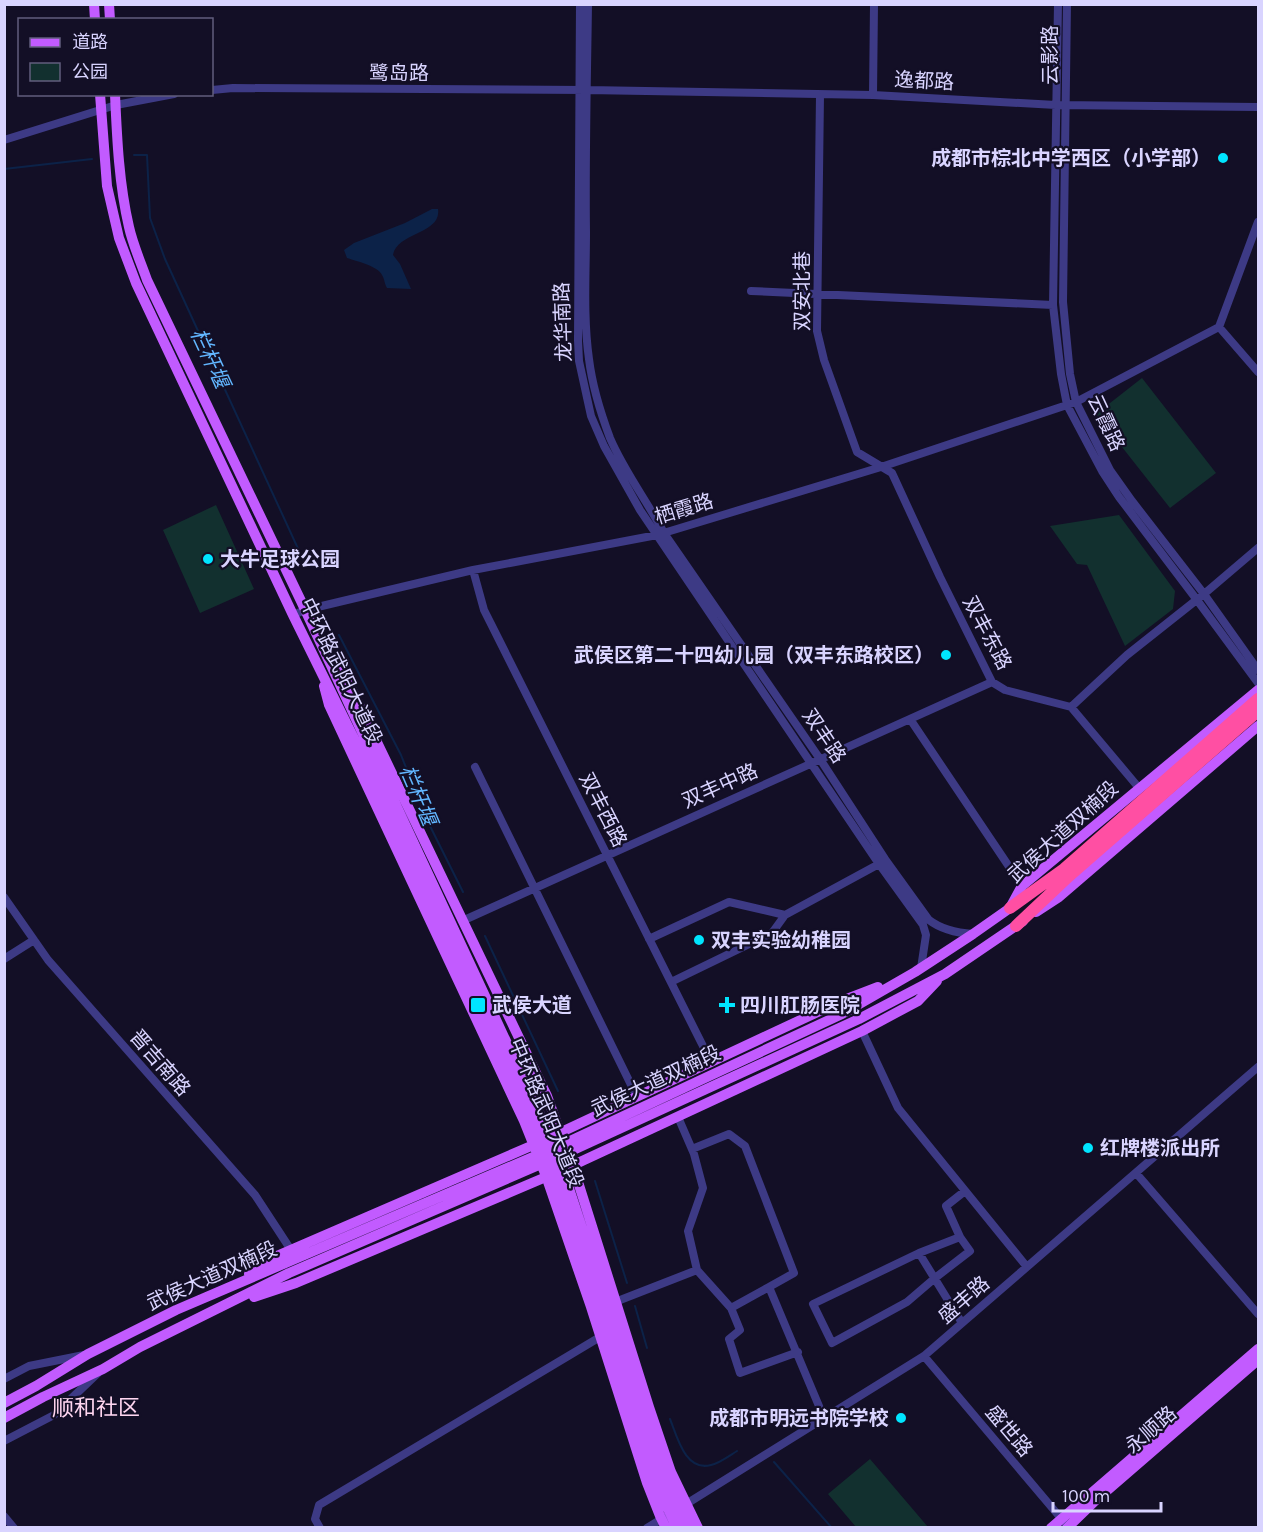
<svg xmlns="http://www.w3.org/2000/svg" width="1263" height="1532" font-family="Karla,'Noto Sans SC',sans-serif">
	<rect width="100%" height="100%" fill="#130f26"/>
	<path fill="#12302f" d="M1142,378l74,95 -46,35 -74,-94z
		M216,505l38,84 -54,24 -37,-83z
		M1119,515l56,76 -2,18 -48,37 -38,-81 -10,-1 -27,-38z
		M870,1459l58,68h-72l-28,-33z"/>
	<path fill="#0c2248" d="M432,209h6c4,25 -41,23 -45,46l7,9 11,25 -24,-1c-3,-5 -2,-8 -5,-13 -4,-9 -26,-14 -35,-17l-3,-8 10,-7 51,-20z"/>
	<g fill="none" stroke-linecap="round" stroke-linejoin="round">
		<path stroke="#0c2248" stroke-width="2" d="M134,155h13l3,63 15,41 141,307
			M4,169l88,-10
			M339,635l62,120 26,65 36,72
			M485,936l73,155
			M595,1181l32,102
			M635,1306l12,42
			M670,1419c7,17 15,53 41,46 9,-2 18,-9 26,-14
			M774,1462l58,66"/>
		<path stroke="#3d3a85" stroke-width="8" d="M580,4l-2,336 1,21 12,55 13,30 36,64 239,354 44,61 3,10 -5,33
			M588,4c-1,76 -3,152 -2,228 0,42 -3,85 3,127 3,25 12,55 21,79 14,33 37,63 54,95l156,226 65,100 44,61c13,10 28,13 44,14
			M1058,4l-5,301 8,69 6,31 35,66 17,26 78,103 61,83
			M1067,4l-4,298 7,72 6,28 34,68 22,31 72,93 54,76
			M212,90l21,-2 354,2 286,5 183,10 202,2
			M820,95l-3,236 7,29 33,92 35,21 48,104 52,105 13,8 66,17 68,81
			M873,95l1,-91
			M4,140l112,-35 58,-11
			M751,291l302,14
			M1219,327l39,45
			M473,570l11,40 227,452
			M293,615l12,-5 168,-40 184,-35 224,-68 195,-65 143,-75 39,-105
			M1071,707l56,-52 77,-61 54,-46
			M910,719l112,167
			M475,767l162,330
			M4,897l44,63 207,235 36,55
			M462,921l530,-239
			M649,939l80,-37 56,13 94,-51
			M4,959l30,-19
			M671,982l101,-49 13,-18
			M862,1031l36,77 129,159
			M678,1117l16,37 9,34 -15,43 9,39 34,38 9,22 -11,9 11,34 58,-21
			M692,1149l37,-15 16,12 49,127 -25,14 55,131
			M1136,1173l122,141
			M960,1237l-14,-31 19,-15
			M919,1253l41,-16 10,14 -35,27 -28,24 -75,41 -19,-39 106,-51 43,70
			M615,1302l82,-32
			M731,1308l38,-21
			M924,1356l141,167
			M4,1379l25,-13 55,-11
			M4,1441l50,-26 44,-42
			M683,1506l241,-150 334,-289
			M4,1516l10,12
			M320,1528l-5,-9 4,-14 281,-168
			M647,1528l18,-11"/>
		<path stroke="#c25bff" stroke-width="10" d="M94,4l1,16
			M109,4l1,16
			M100,94l7,92 12,52 17,45 157,332 75,152 129,273 57,131 106,321 17,36
			M115,94c2,45 4,90 14,133 4,18 12,36 18,53l154,321 238,511 23,55 104,316 22,45
			M337,670l13,16 197,410 32,89 70,222 22,65 27,56
			M324,686l5,19 195,416 22,55 45,131 56,176 13,33 6,12
			M1036,912l23,-15 199,-171
			M555,1135l284,-133 39,-15
			M567,1168l295,-137 56,-30 19,-20
			M249,1274l30,-19 259,-112
			M254,1297l42,-14 257,-109
			M4,1403l32,-17 52,-32 88,-44 394,-169 272,-127 73,-42 58,-38 37,-26 12,-22 236,-196
			M4,1418l39,-21 60,-28 37,-22 149,-74 280,-121 290,-133 86,-45 78,-53
			M1051,1528l207,-179
			M1067,1528l28,-27 163,-141"/>
		<path stroke="#ff4fa3" stroke-width="12" d="M1010,908l54,-39 194,-170
			M1016,926l53,-50 189,-165"/>
	</g>
	<g fill="#00e5ff" stroke="#130f26" stroke-width="2">
		<circle cx="1223" cy="158" r="6"/>
		<circle cx="208" cy="559" r="6"/>
		<circle cx="946" cy="655" r="6"/>
		<circle cx="699" cy="940" r="6"/>
		<rect x="470" y="997" width="16" height="16" rx="3"/>
		<path d="M724 996h6v6h6v6h-6v6h-6v-6h-6v-6h6z"/>
		<circle cx="1088" cy="1148" r="6"/>
		<circle cx="901" cy="1418" r="6"/>
	</g>
	<g text-anchor="middle" dominant-baseline="central" stroke-width="4.5" stroke-linejoin="round" paint-order="stroke">
		<g font-size="20" fill="#d9d4ff" stroke="#130f26">
			<text transform="translate(1050 55) rotate(-90)">云影路</text>
			<text x="399" y="73">鹭岛路</text>
			<text transform="translate(924 81) rotate(3)">逸都路</text>
			<text transform="translate(802 291) rotate(-90)">双安北巷</text>
			<text transform="translate(563 322) rotate(-92)">龙华南路</text>
			<text transform="translate(1106 423) rotate(65)">云霞路</text>
			<text transform="translate(684 509) rotate(-17)">栖霞路</text>
			<text transform="translate(987 633) rotate(62)">双丰东路</text>
			<text transform="translate(341 671) rotate(64)">中环路武阳大道段</text>
			<text transform="translate(824 736) rotate(56)">双丰路</text>
			<text transform="translate(720 786) rotate(-24)">双丰中路</text>
			<text transform="translate(603 810) rotate(63)">双丰西路</text>
			<text transform="translate(1063 832) rotate(-42)">武侯大道双楠段</text>
			<text transform="translate(160 1063) rotate(49)">晋吉南路</text>
			<text transform="translate(656 1081) rotate(-25)">武侯大道双楠段</text>
			<text transform="translate(546 1113) rotate(67)">中环路武阳大道段</text>
			<text transform="translate(212 1276) rotate(-24)">武侯大道双楠段</text>
			<text transform="translate(964 1300) rotate(-41)">盛丰路</text>
			<text transform="translate(1151 1430) rotate(-41)">永顺路</text>
			<text transform="translate(1009 1431) rotate(50)">盛世路</text>
		</g>
		<g font-size="20" font-weight="bold" fill="#d9d4ff" stroke="#130f26" text-anchor="start">
			<text x="1211" y="158" text-anchor="end">成都市棕北中学西区（小学部）</text>
			<text x="220" y="559">大牛足球公园</text>
			<text x="934" y="655" text-anchor="end">武侯区第二十四幼儿园（双丰东路校区）</text>
			<text x="711" y="940">双丰实验幼稚园</text>
			<text x="492" y="1005">武侯大道</text>
			<text x="740" y="1005">四川肛肠医院</text>
			<text x="1100" y="1148">红牌楼派出所</text>
			<text x="889" y="1418" text-anchor="end">成都市明远书院学校</text>
		</g>
		<g font-size="21" font-style="italic" fill="#62b6ff" stroke="#130f26">
			<text transform="translate(210 358) rotate(65)">栏杆堰</text>
			<text transform="translate(418 795) rotate(67)">栏杆堰</text>
		</g>
		<g font-size="22" fill="#ffd6f0" stroke="#130f26">
			<text x="96" y="1408">顺和社区</text>
		</g>
	</g>
	<rect width="1263" height="1532" fill="none" stroke="#d9d4ff" stroke-width="12"/>
	<rect x="18" y="18" width="195" height="78" fill="#130f26" stroke="#625e7d" stroke-width="1.5"/>
	<rect x="30" y="38" width="30" height="9" fill="#c25bff" stroke="#625e7d" stroke-width="1.5"/>
	<text x="72" y="48" font-size="18" fill="#d9d4ff">道路</text>
	<rect x="30" y="63" width="30" height="18" fill="#12302f" stroke="#625e7d" stroke-width="1.5"/>
	<text x="72" y="78" font-size="18" fill="#d9d4ff">公园</text>
	<path d="M1053 1502v9h108v-9" fill="none" stroke="#d9d4ff" stroke-width="3"/>
	<text x="1062" y="1502" font-size="18" fill="#d9d4ff" stroke="#130f26" stroke-width="4.5" paint-order="stroke">100 m</text>
</svg>
